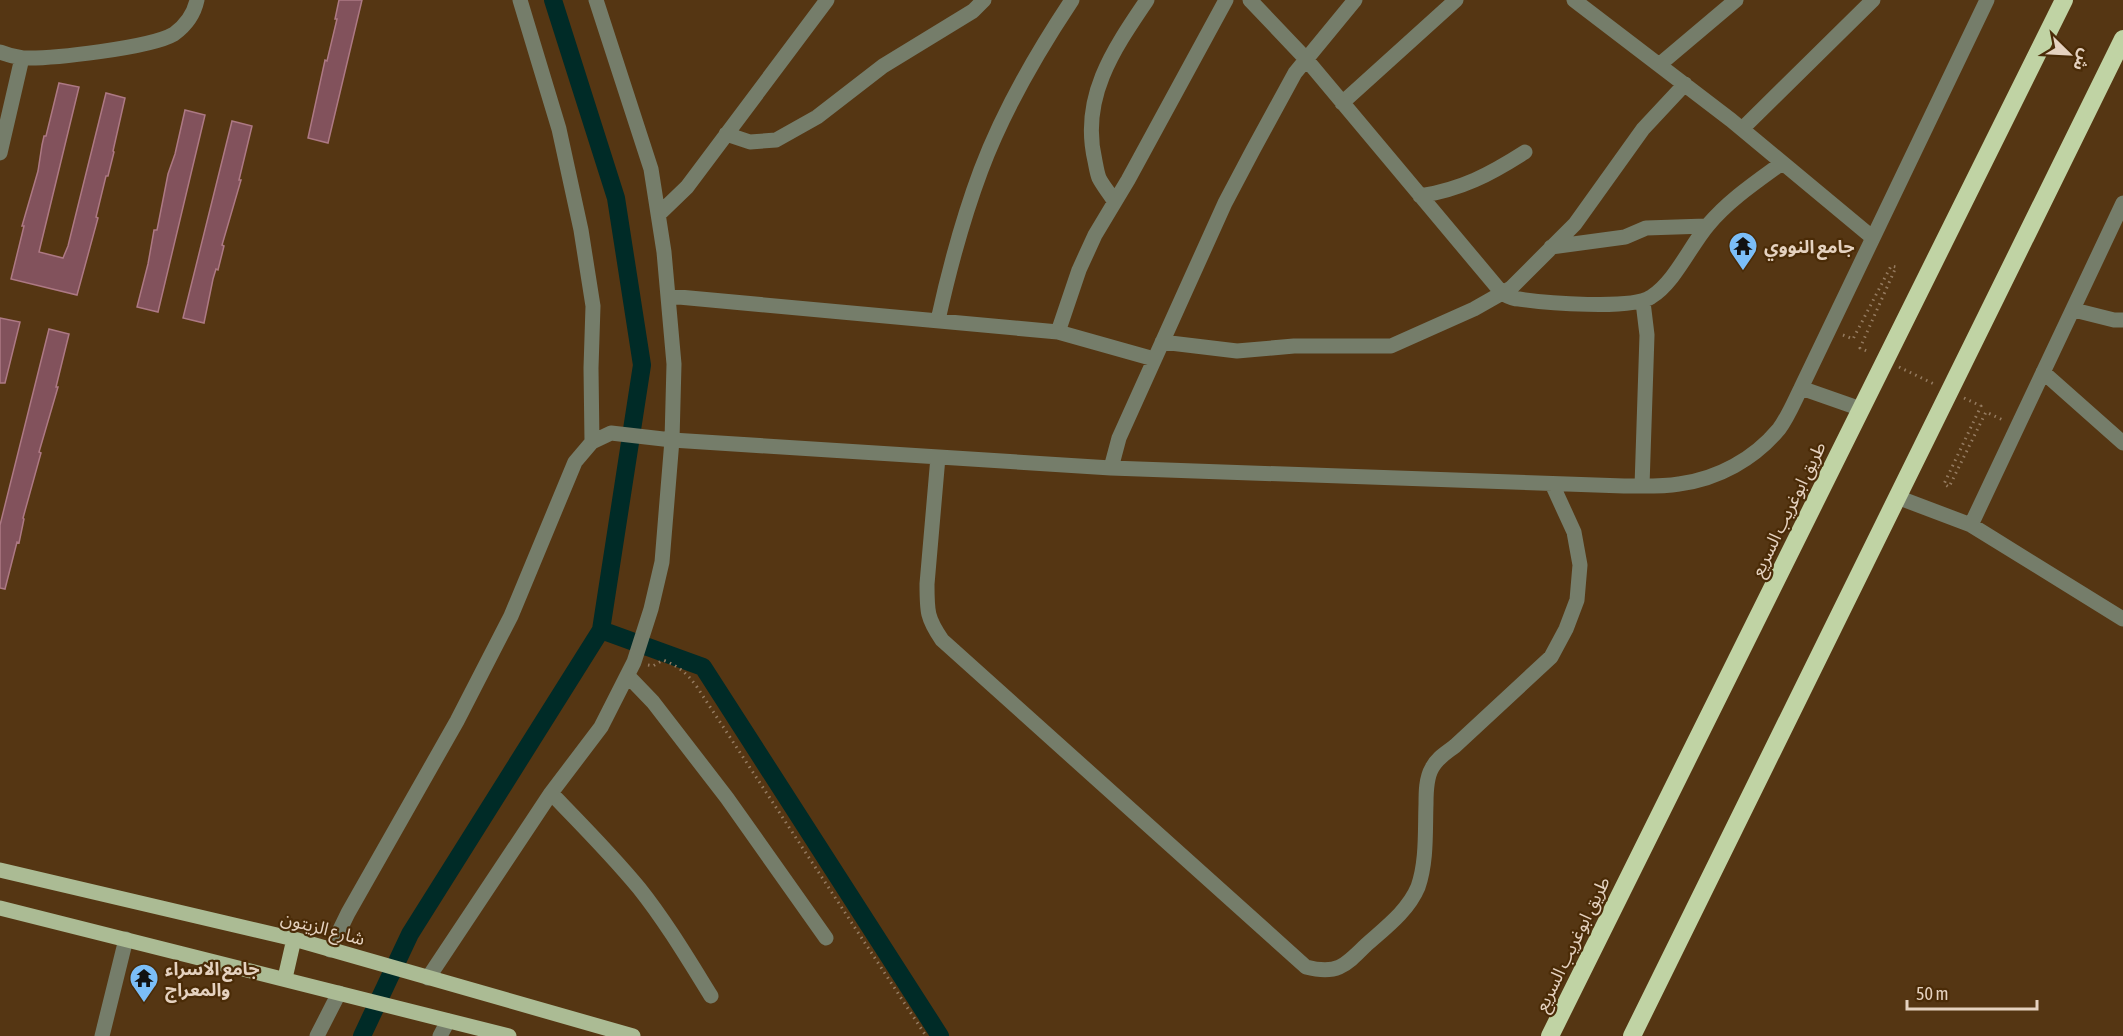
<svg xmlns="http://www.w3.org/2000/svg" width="2123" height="1036" font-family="'Asap Condensed','Noto Sans Arabic',sans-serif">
	<rect width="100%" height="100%" fill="#553613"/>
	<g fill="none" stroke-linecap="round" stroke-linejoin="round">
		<path stroke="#002b27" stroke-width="18" d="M601,630l102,37 237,369
			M362,1036l48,-102 191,-304 41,-265 -26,-167 -63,-198"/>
	</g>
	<path fill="#82525c" stroke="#ad7984" stroke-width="1.5" d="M339,0h23l-34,143 -20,-5 17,-78 2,1 10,-42h-2z
		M59,83l20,4 -40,165 24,6 5,-12 38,-153 19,5 -12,53 1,1 -6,24h-2l-10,41 2,1 -21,77 -66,-16 13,-53h-2l16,-55 4,-26 2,-9h2z
		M185,110l20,5 -47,197 -21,-5 11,-43 6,-34h3l2,-10 9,-46 7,-20z
		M232,121l20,5 -13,54h2l-19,65 2,1 -6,24 -2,-1 -3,10 -9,44 -21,-5z
		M0,318l20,4 -15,61h-5z
		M49,329l20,5 -13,53h2l-19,65 2,1 -18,65 1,1 -5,24 -2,-1 -12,47 -5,-1v-63z"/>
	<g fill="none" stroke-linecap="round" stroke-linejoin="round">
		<path stroke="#957b60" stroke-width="3" stroke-dasharray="1.5 4.5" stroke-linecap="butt" d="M1843,335l10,4 38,-73 5,1 -36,81 9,4
			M1899,367l35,17
			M1964,398l17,8 -37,78 5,3 37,-75 19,9
			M648,665l5,1 10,-6c15,6 24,13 34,27l229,349"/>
		<path stroke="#757d6a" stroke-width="15" d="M520,0l39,129 22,101 12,76 -2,62 1,74
			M1250,0l56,59 196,234c5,3 11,6 17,6 26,4 113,11 132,-2 24,-15 39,-51 57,-72 21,-25 48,-43 74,-62
			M1574,0l157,120 142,118
			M0,52c7,3 15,5 23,6 28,1 127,-10 151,-24 11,-8 20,-20 23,-34
			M1659,65l77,-65
			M1342,103l114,-103
			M1742,129l131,-129
			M726,134l24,8 26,-2 41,-23 66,-51 90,-55 11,-11
			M0,153l22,-95
			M1420,196c42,-7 69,-21 105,-44
			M1114,201c-4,-7 -11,-15 -15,-23 -2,-5 -3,-12 -4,-17 -15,-63 18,-111 52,-161
			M659,214l28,-27 140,-187
			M1551,247l74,-10 21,-9 60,-2
			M668,296l390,36 96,27
			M2074,310l40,10h9
			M938,320c11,-50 25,-102 43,-150 23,-61 55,-116 91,-170
			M1058,332l21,-62 16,-35 33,-55 98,-180
			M1162,342l75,9 57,-5h97l83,-37 37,-21 64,-64 68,-95 42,-45
			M2043,372l80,71
			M1801,388l186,-388
			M938,457l-11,127c0,28 0,34 15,56l364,327c31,8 39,-1 60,-22 19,-17 42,-34 52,-58 9,-26 7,-56 8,-83 0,-11 0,-26 6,-36 5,-10 14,-15 23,-22l96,-89 15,-28 11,-29 3,-35 -6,-33 -22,-48
			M1111,468l8,-30 106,-235 28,-53 42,-77 60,-73
			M1642,486l5,-151 -4,-33
			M1897,497l74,28 152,94
			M1971,525l152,-322
			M628,676l25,26 74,96 99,140
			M551,793c30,31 61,62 88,95 27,34 49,71 72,108
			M330,950l18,-37 109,-192 54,-105 64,-154 17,-20 19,-9 61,7 439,28 513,18c18,0 37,1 55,-2 39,-5 75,-25 100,-55 9,-12 15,-27 22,-41l60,21
			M428,978l123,-185 50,-66 33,-65 17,-53 11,-47 10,-122 2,-76 -10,-112 -13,-83 -55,-169
			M102,1036l24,-97
			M317,1036l22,-43
			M440,1036l8,-15"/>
		<path stroke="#abbb94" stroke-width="15" d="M0,870l294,69 339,97
			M0,908l509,128
			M285,978l9,-39"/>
		<path stroke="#c0d3a4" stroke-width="18" d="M1550,1036l514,-1036
			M1632,1036l491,-997"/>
	</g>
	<defs>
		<g id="temple-pin" transform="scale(1.5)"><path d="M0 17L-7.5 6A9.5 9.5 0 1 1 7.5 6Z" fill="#7bbef8" stroke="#4a2b07"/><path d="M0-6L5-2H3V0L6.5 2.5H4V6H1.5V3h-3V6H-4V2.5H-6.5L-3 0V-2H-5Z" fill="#111"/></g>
	</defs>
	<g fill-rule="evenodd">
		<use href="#temple-pin" x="1743" y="246"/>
		<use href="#temple-pin" x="144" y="978"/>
	</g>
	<g text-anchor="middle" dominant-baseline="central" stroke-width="4.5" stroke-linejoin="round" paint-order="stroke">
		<g font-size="18" font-weight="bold" fill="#e5d2c0" stroke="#4a2b07" text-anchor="start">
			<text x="1764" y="246">جامع النووي</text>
			<text x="165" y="968">جامع الاسراء<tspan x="165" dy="21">والمعراج</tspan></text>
		</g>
		<g font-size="18" fill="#e5d2c0" stroke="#4a2b07">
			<text transform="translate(1788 509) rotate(-64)">طريق ابوغريب السريع</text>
			<text transform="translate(323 928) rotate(15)">شارع الزيتون</text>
			<text transform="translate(1572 944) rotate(-64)">طريق ابوغريب السريع</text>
		</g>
	</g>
	<g transform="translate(2069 54) rotate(114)" stroke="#4a2b07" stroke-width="4.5" paint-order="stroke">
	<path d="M0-4.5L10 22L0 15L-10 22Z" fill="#e5d2c0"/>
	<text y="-9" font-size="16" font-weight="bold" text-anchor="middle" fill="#e5d2c0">ش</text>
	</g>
	<path d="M1907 1000v9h130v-9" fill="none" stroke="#e5d2c0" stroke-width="3"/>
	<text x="1916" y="1000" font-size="18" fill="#e5d2c0" stroke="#4a2b07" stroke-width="4.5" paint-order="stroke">50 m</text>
</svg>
